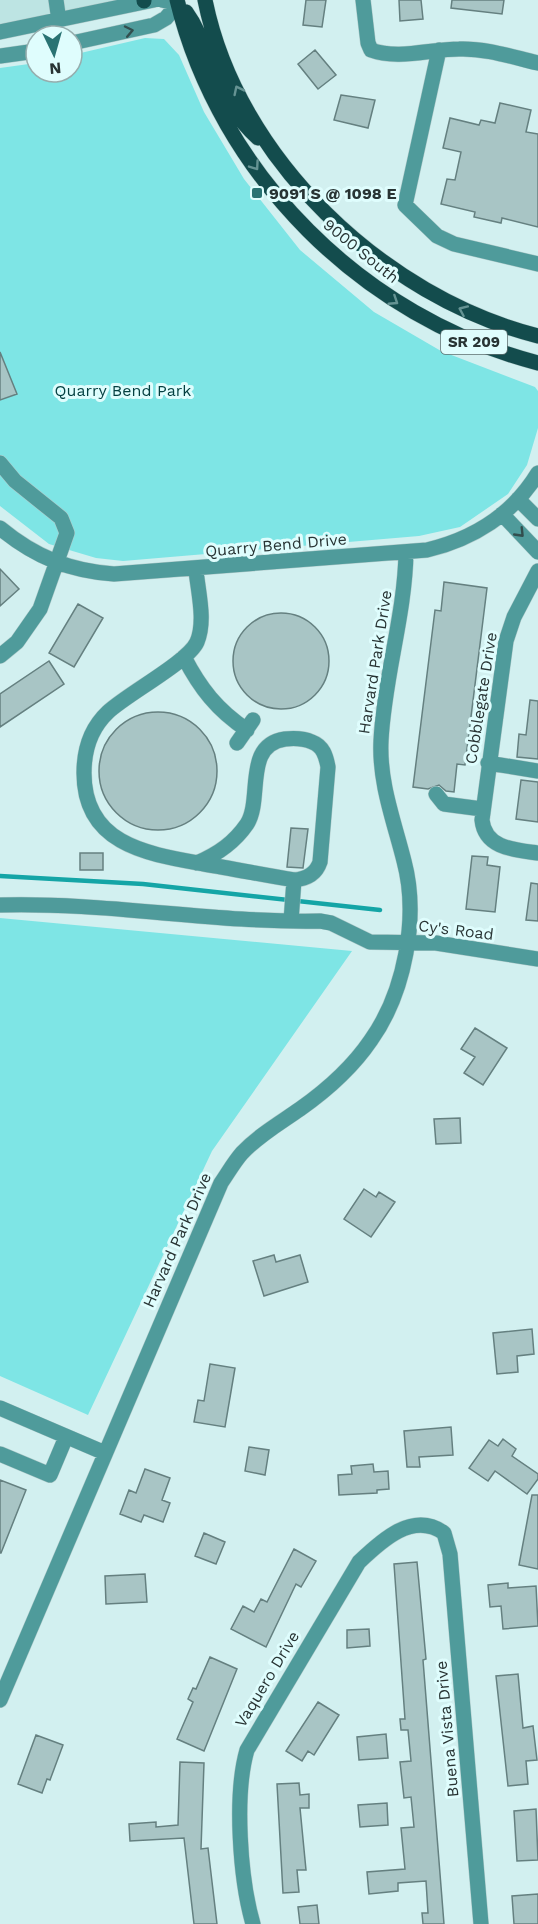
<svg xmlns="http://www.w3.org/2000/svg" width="538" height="1924" font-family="'Work Sans',sans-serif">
	<rect width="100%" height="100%" fill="#d2f0f0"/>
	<path fill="#bde4e3" d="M0,0h122l-122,24z"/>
	<path fill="#7ee5e5" d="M145,38l19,1 15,16 25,57 40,67 56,71 74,62 67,39 94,36 3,4v37l-11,37 -19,29 -48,33 -41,9 -296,25 -27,-3 -47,-14 -49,-38v-438l36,-5v9h36v-17z
		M0,918l352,33 -140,200 -124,264 -88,-39z"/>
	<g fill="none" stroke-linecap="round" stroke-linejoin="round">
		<path stroke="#14a5a6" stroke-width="4.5" d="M0,876l143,8 237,26"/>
	</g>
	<path fill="#a8c5c5" stroke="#658080" stroke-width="1.5" d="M306,0h20l-4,27 -19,-2z
		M399,0h22l2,19 -23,2z
		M452,0h52l-2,14 -51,-6z
		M315,50l21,25 -18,14 -20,-25z
		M341,95l34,5 -7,28 -34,-8z
		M500,103l31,7 -5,22 12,2v93l-36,-9 -1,5 -27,-6 1,-5 -34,-8 6,-25 8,1 6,-28 -18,-4 7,-30 29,7 2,-5 14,3z
		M0,352l17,42 -17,6z
		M0,569l19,20 -19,17z
		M444,582l43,6 -22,177 -8,-1 -3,28 -8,-1 -7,-6 -11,4 -15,-2 22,-177 6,1z
		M78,604l25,14 -29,49 -25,-14z
		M233 661a48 48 0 1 1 96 0a48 48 0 1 1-96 0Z
		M49,661l15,23 -64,43v-33z
		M530,700l8,1v58l-21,-2 2,-23 7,1z
		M99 771a59 59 0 1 1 118 0a59 59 0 1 1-118 0Z
		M521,780l17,2v40l-22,-3z
		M291,828l17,1 -5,39 -16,-1z
		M80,853h23v17h-23z
		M472,856l16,1 -1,8 13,2 -5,45 -29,-3z
		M531,883l7,1v37l-12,-1z
		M475,1028l32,20 -24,37 -19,-12 11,-16 -14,-8z
		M460,1118l1,25 -25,1 -2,-25z
		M364,1189l12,8 3,-5 16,10 -24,35 -27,-18z
		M274,1255l2,7 24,-7 8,27 -44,14 -11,-35z
		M532,1329l2,25 -17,2 1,16 -21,2 -4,-41z
		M210,1364l25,4 -10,59 -31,-5 4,-22 6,1z
		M451,1427l2,28 -34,2 1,10h-13l-3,-36z
		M503,1439l13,10 -4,7 26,18v5l-11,15 -32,-23 -7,10 -19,-13 20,-28 9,6z
		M249,1447l20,3 -4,25 -20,-4z
		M373,1464l1,8 14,-1 1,18 -12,1v3l-38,2 -1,-20 14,-1 -1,-8z
		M145,1469l25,9 -8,22 8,3 -7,19 -19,-7 -3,7 -21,-8 9,-24 7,3z
		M0,1480l26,10 -25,63h-1z
		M532,1495h6v74l-19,-4z
		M204,1533l21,9 -9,22 -21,-8z
		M294,1549l22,12 -15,26 -5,-3 -30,63 -35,-18 12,-23 11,6 7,-13 6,3z
		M417,1562l9,97 -3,1 21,264h-21l-1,-11h6l-2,-32 -28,2v8l-29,3 -2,-22 38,-3 -4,-41 13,-1 -3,-30 -7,1 -4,-36 11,-1 -3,-31h-7l-1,-11h5l-11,-155z
		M145,1574l2,28 -41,2 -1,-28z
		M508,1583v5l28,-2 2,40 -35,3 -2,-23 -11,1 -2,-22z
		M369,1629l1,17 -23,2v-18z
		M210,1657l27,12 -33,82 -27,-12 16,-37 -5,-3 5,-11 3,1z
		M518,1674l5,54 10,-2 4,34 -11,1 2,23 -20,2 -12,-110z
		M318,1702l21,13 -25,40 -6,-4 -6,10 -16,-10z
		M386,1734l2,24 -29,2 -2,-23z
		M36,1735l27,10 -13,35 -3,-1 -5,14 -24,-9z
		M180,1762l24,1 -3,86 7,-1 9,76h-23l-10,-86 -54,3 -1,-17 27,-2v5l22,-2z
		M299,1783l1,12 9,-1v14h-9l6,62h-9l2,22 -16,1 -6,-109z
		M387,1803l1,22 -28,2 -2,-22z
		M536,1809l2,51 -21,1 -3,-50z
		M538,1894v30h-24l-2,-28z
		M317,1905l2,19h-19l-2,-17z"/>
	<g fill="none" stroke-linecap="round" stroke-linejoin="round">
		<g stroke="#b0caca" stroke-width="16">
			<path id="minor" d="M56,0l3,21
				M363,0l5,43 3,7c27,10 60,-1 88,-1 27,-1 53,8 79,14
				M0,32l154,-32
				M72,43l82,-18 12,-7 12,-14 -16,-4
				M439,50l-34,155 32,31 17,8 84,20
				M0,56l36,-5
				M0,463l15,18 46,37 6,15 -27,76 -23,33 -17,14
				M518,499l20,20
				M502,514l36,38
				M0,528c35,29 70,43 114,46l313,-24c46,-11 86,-36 111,-77
				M196,570c2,22 10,51 1,72 -9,20 -70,52 -89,70 -17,16 -24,38 -24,61 0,72 64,81 120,91 30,5 60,11 90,16 12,-1 22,-6 26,-18l8,-95c-2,-11 -5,-21 -16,-25 -9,-4 -18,-4 -27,-3 -42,6 -22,60 -38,85 -13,19 -29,30 -50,39
				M538,571l-24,46 -8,24 -24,179c3,29 34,30 56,33
				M184,657c16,31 33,53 63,73
				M237,743l16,-23
				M488,763l50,8
				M436,794l8,10 38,5
				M0,905c107,-3 213,18 320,16l11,2 39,19 66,1 102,16
				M291,921l3,-41
				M0,1408l105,45
				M0,1454l50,21 16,-38
				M0,1700l221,-517c7,-10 13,-21 21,-30 17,-18 38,-30 58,-44 27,-19 52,-41 71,-69 34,-48 48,-123 33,-179 -10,-40 -25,-78 -23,-120 3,-64 24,-125 25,-189
				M253,1924c-13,-45 -19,-129 -6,-174l112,-188c23,-22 54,-51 85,-29l6,21 31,370"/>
		</g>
		<g stroke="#b0caca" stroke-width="16">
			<path id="major" d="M177,0c43,176 187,318 361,363
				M205,0c32,159 179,297 333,336
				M144,1v-1
				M186,12c11,15 16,30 22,47 11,29 27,58 50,79"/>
		</g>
		<use href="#minor" stroke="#4f9b9b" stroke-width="15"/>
		<use href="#major" stroke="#134c4d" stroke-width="15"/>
	</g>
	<defs><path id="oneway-chevron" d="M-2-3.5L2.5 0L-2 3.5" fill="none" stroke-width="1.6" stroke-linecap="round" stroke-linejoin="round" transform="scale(1.5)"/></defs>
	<g stroke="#324e4e">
		<use href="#oneway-chevron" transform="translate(129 31) rotate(-12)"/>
		<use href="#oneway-chevron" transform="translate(520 533) rotate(46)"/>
	</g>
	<g stroke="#659393">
		<use href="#oneway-chevron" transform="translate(238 90) rotate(-116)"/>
		<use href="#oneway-chevron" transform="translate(255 166) rotate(55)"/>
		<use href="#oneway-chevron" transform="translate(394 301) rotate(33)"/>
		<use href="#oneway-chevron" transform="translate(463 310) rotate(-156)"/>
	</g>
	<rect fill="#297373" stroke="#dffdfd" stroke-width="2" x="251" y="187" width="12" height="12" rx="3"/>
	<g text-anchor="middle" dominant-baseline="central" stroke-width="6" stroke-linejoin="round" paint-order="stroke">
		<rect fill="#dffdfd" stroke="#5f7070" stroke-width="1.5" x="441" y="330" width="66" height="24" rx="4.5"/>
		<g font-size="15" font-weight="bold" fill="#283434">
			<text x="474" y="342">SR 209</text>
		</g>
		<g font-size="16" font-weight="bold" fill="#283434" stroke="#dffdfd" text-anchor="start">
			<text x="269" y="193">9091 S @ 1098 E</text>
		</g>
		<g font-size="16" fill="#283434" stroke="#dffdfd">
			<text transform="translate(361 251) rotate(39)">9000 South</text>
			<text transform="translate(276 545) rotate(-5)">Quarry Bend Drive</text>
			<text transform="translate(375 662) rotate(-81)">Harvard Park Drive</text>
			<text transform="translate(481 698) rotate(-81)">Cobblegate Drive</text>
			<text transform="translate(456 930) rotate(7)">Cy's Road</text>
			<text transform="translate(177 1240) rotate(-66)">Harvard Park Drive</text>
			<text transform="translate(267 1679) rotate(-59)">Vaquero Drive</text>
			<text transform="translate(447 1729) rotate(-95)">Buena Vista Drive</text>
		</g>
		<g font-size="16" fill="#033f40" stroke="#dffdfd">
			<text x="123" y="390">Quarry Bend Park</text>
		</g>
	</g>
	<g transform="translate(54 54) rotate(175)"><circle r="28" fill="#dffdfd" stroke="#96adad" stroke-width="1.5"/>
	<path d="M0-4.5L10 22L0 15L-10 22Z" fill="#297373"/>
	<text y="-9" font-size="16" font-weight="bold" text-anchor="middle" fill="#283434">N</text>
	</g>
</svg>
